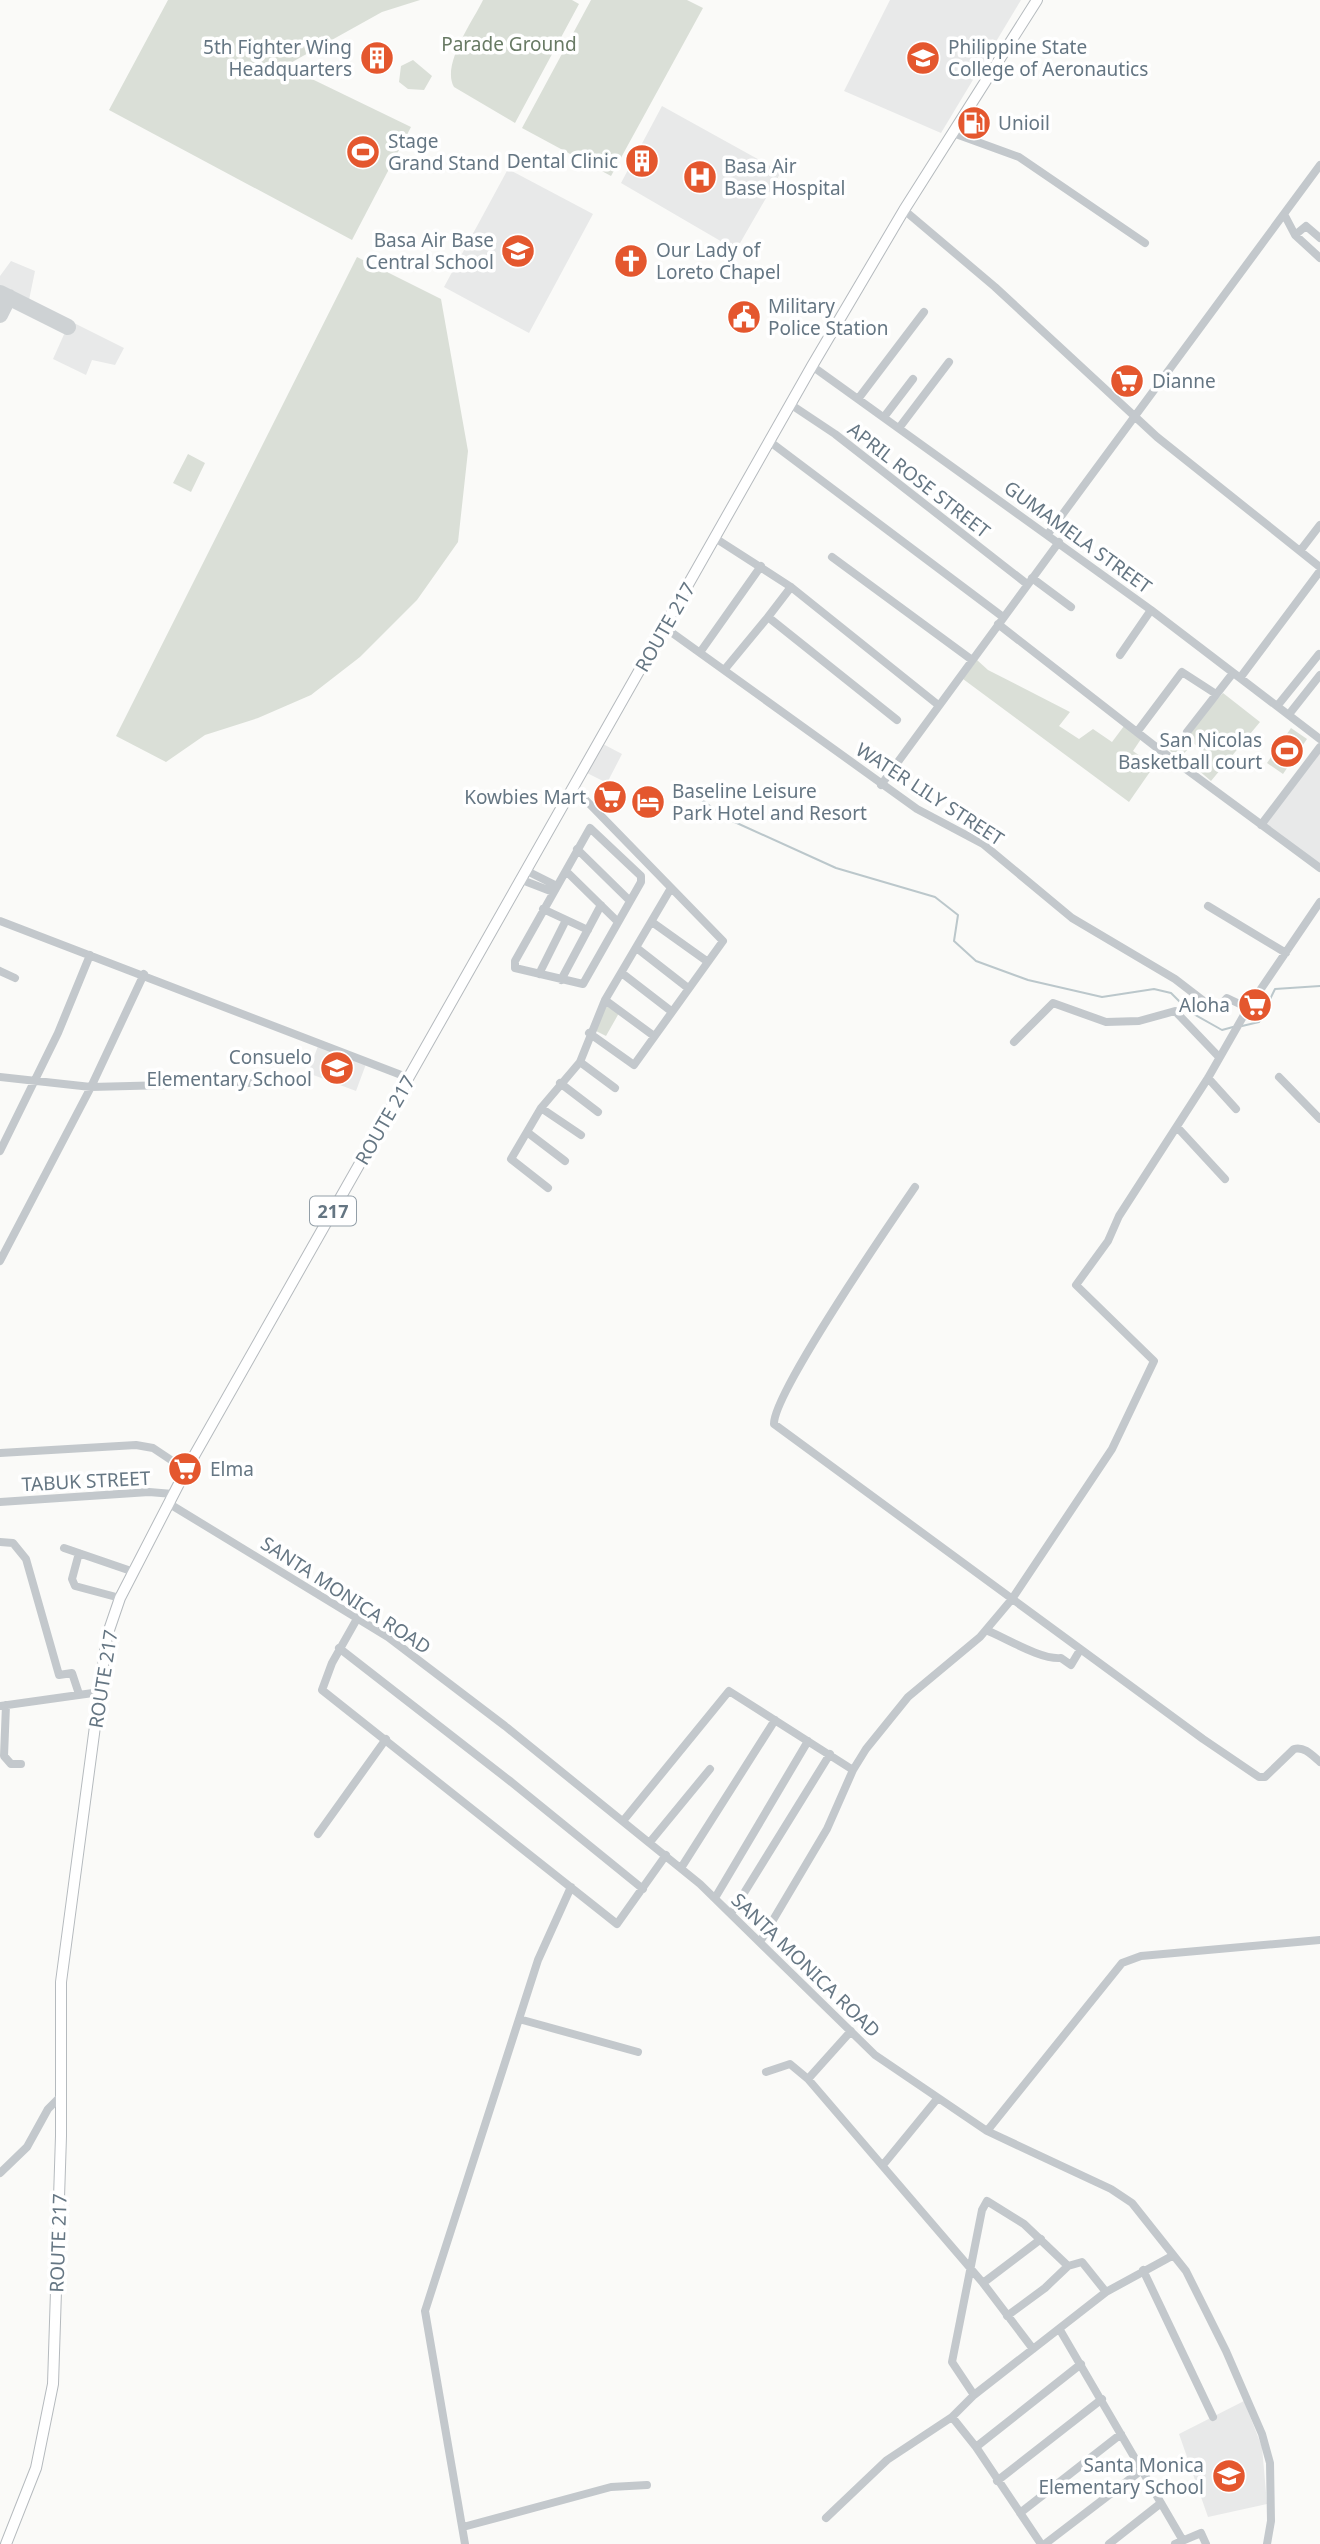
<svg xmlns="http://www.w3.org/2000/svg" width="1320" height="2544" font-family="'Noto Sans',sans-serif">
	<rect width="100%" height="100%" fill="#fafaf8"/>
	<path fill="#e8e9e9" d="M890,0h131l-80,133 -97,-42z
		M662,106l119,66 -45,78 -115,-67z
		M508,169l85,45 -64,119 -85,-46z
		M11,261l24,10 -6,29 -29,-14v-10z
		M70,321l54,27 -9,17 -23,-5 -6,15 -33,-16z
		M603,744l19,10 -15,29 -20,-10z
		M1320,752v115l-55,-44z
		M318,1046l48,18 -10,27 -48,-18z
		M1244,2401l18,46 5,57 -59,13 -29,-83z"/>
	<path fill="#dadfd7" d="M168,0h252l-38,12 -97,54 126,61 -59,113 -243,-130z
		M483,0h89l7,4 -64,119 -61,-36c-13,-22 19,-66 29,-87z
		M591,0h96l16,8 -92,168 -89,-48z
		M413,60l19,16 -8,14 -16,-1 -9,-7 2,-16z
		M357,257l84,42 27,152 -10,91 -41,58 -57,57 -49,38 -53,23 -53,17 -39,27 -50,-26z
		M188,454l17,9 -14,29 -18,-9z
		M977,660l11,10 82,42 -11,14 20,13 14,-10 19,13 12,-16 17,13 -8,12 21,15 -25,36 -166,-123z
		M1223,693l37,29 -49,59 -14,-12 11,-15 -15,-11 -12,14 -11,-6z
		M1291,728l16,11 -24,35 -16,-11z
		M605,1005l14,8 -13,23 -14,-7z"/>
	<g fill="none" stroke-linecap="round" stroke-linejoin="round">
		<path stroke="#bbc7cb" stroke-width="2" d="M688,790l40,29 108,49 99,29 23,18 -4,26 22,20 52,19 74,17 52,-8 17,4 19,19 32,18 11,-3
			M1242,1026l17,-4 16,-33 45,-3"/>
		<path stroke="#ced2d4" stroke-width="16" d="M0,293l68,34
			M0,315l9,-18"/>
		<g stroke="#b5babe" stroke-width="12">
			<path id="major" d="M6,2544l30,-76 17,-84 8,-248v-154l46,-346 13,-38 66,-128 626,-1104 92,-156 133,-210"/>
		</g>
		<path stroke="#c3c8cc" stroke-width="8" d="M953,133l66,24 126,86
			M904,210l91,77 162,150 163,130
			M1284,214l11,21 25,23
			M1295,235l11,-9 14,12
			M812,366l339,244 169,129
			M858,399l66,-87
			M790,404l45,30 192,150
			M884,417l29,-38
			M899,428l50,-66
			M769,441l234,176
			M1048,534l272,-369
			M715,538l76,49 146,117
			M1300,551l20,-26
			M832,557l140,103
			M1032,578l39,29
			M768,617l23,-30
			M998,624l158,123 164,121
			M664,627l253,182 66,35 89,74 103,61 39,30h3l10,-11 21,10
			M701,651l60,-85
			M1120,655l31,-45
			M725,669l43,-52 129,103
			M1240,678l80,-107
			M1278,705l41,-51
			M1290,713l30,-38
			M1137,732l45,-60 34,22
			M1187,732l46,-59
			M881,785l178,-243
			M574,788l149,153 -89,124 -45,-32
			M1261,825l59,-78
			M590,828l51,48v6l-58,102 -68,-16v-7z
			M577,849l52,51
			M527,871l30,15
			M566,871l52,51
			M522,880l31,12
			M1208,906l78,47
			M543,909l45,21
			M0,921l409,157
			M652,922l56,40
			M638,949l50,39
			M0,971l15,7
			M539,974l27,-54
			M623,974l48,37
			M561,980l40,-75
			M605,1000l49,36
			M1014,1042l39,-39 53,19 33,-1 36,-10 44,46
			M580,1062l35,26
			M0,1077l91,10 193,-5
			M1279,1077l41,42
			M1208,1078l28,31
			M560,1083l38,29
			M541,1108l40,27
			M1177,1127l48,52
			M527,1132l38,29
			M0,1151l58,-118 32,-78
			M915,1187c-24,35 -142,207 -141,237l429,315 56,38h6l29,-28c10,-3 18,6 26,13
			M548,1188l-37,-29 30,-51 39,-46 25,-62 66,-112
			M0,1261l91,-174 53,-113
			M0,1453l136,-8 17,3 33,22
			M0,1502l149,-10 24,2
			M168,1503l220,134 117,89 195,158 175,171 112,76 124,58 21,14 54,68 40,80 36,83 8,29 1,58 -4,23
			M0,1542l13,1 13,16 33,116 13,-2 7,21
			M64,1548l70,24
			M79,1553l-7,26 3,7 45,12
			M358,1617l-26,46 -10,27 295,234 49,-69
			M986,1630c20,8 55,30 75,28l10,7 9,-15
			M339,1648l171,133 133,108
			M6,1705l-2,51 7,8h10
			M0,1706l100,-14
			M623,1821l106,-130 124,79
			M318,1834l68,-95
			M650,1842l60,-73
			M681,1868l94,-148
			M715,1898l93,-157
			M731,1914l99,-160
			M760,1942l67,-113 26,-59 13,-21 42,-52 72,-60 32,-38 100,-150 42,-88 -78,-76 32,-44 11,-25 89,-138 40,-70 72,-106
			M519,2019l119,33
			M766,2072l24,-8 18,15 175,204 50,66
			M808,2079l43,-48
			M987,2131l135,-168 19,-7 179,-16
			M883,2165l54,-66
			M0,2173l27,-26 21,-38 13,-13
			M1143,2270l70,147
			M983,2283l58,-44
			M1007,2316l38,-28 23,-22
			M1060,2330l122,209
			M974,2395l-22,-33 30,-152 5,-9 37,23 44,42 14,-4 24,30
			M952,2417l24,30 65,97
			M976,2447l105,-83
			M997,2481l105,-82
			M1020,2513l101,-79
			M826,2518l61,-58 65,-43 22,-22 132,-103 66,-36
			M463,2527l148,-40 36,-2
			M465,2544l-40,-233 113,-351 33,-73
			M1045,2544l98,-75
			M1109,2544l52,-41
			M1175,2544l26,-11 5,11"/>
		<use href="#major" stroke="#fff" stroke-width="10"/>
	</g>
	<defs>
		<g id="building-disc" transform="scale(1.75)"><circle r="9.5" fill="#e4572e" stroke="#fff"/><path d="M-4-6H4V6H1V3H-1V6H-4ZM-2.5-4.3h1.7v1.8h-1.7ZM.8-4.3h1.7v1.8H.8ZM-2.5-1h1.7V.8h-1.7ZM.8-1h1.7V.8H.8Z" fill="#fff"/></g>
		<g id="university-disc" transform="scale(1.75)"><circle r="9.5" fill="#e4572e" stroke="#fff"/><path d="M0-5L7-2L0 1L-7-2ZM-4 1L0 2.5L4 1V4Q0 6-4 4Z" fill="#fff"/></g>
		<g id="fuel-disc" transform="scale(1.75)"><circle r="9.5" fill="#e4572e" stroke="#fff"/><path d="M-5.5-6h7V0h2V4h1.3V-2.5L3-4.5l.8-.8L6-3V5H2.5V1h-1V6h-7ZM-4.2-4.7v3.2H.2V-4.7Z" fill="#fff"/></g>
		<g id="stadium-disc" transform="scale(1.75)"><circle r="9.5" fill="#e4572e" stroke="#fff"/><path d="M0-5a6.5 5 0 1 0 0 10a6.5 5 0 1 0 0-10ZM-3.5-1.8h7v3.6h-7Z" fill="#fff"/></g>
		<g id="hospital-disc" transform="scale(1.75)"><circle r="9.5" fill="#e4572e" stroke="#fff"/><path d="M-5-5h3v3.5h4V-5h3V5h-3V1.5h-4V5h-3Z" fill="#fff"/></g>
		<g id="school-disc" transform="scale(1.75)"><circle r="9.5" fill="#e4572e" stroke="#fff"/><path d="M0-5L7-2L0 1L-7-2ZM-4 1L0 2.5L4 1V4Q0 6-4 4Z" fill="#fff"/></g>
		<g id="church-disc" transform="scale(1.75)"><circle r="9.5" fill="#e4572e" stroke="#fff"/><path d="M-1.2-6h2.4v3.5h3.3v2.4h-3.3V6h-2.4V-.1h-3.3v-2.4h3.3Z" fill="#fff"/></g>
		<g id="civic-disc" transform="scale(1.75)"><circle r="9.5" fill="#e4572e" stroke="#fff"/><path d="M-.6-6.5H3V-4.5H.6V-3L4-1V1h2V6H-6V1h2V-1L-.6-3ZM-1.2 2.5V6h2.4V2.5Z" fill="#fff"/></g>
		<g id="supermarket-disc" transform="scale(1.75)"><circle r="9.5" fill="#e4572e" stroke="#fff"/><path d="M-6-5.5h2.5l.6 2H6L4.5 2H-2.5L-4.4-4H-6ZM-1.5 3.2a1.3 1.3 0 1 0 .1 0ZM3 3.2a1.3 1.3 0 1 0 .1 0Z" fill="#fff"/></g>
		<g id="hotel-disc" transform="scale(1.75)"><circle r="9.5" fill="#e4572e" stroke="#fff"/><path d="M-6-4.5h1.5V1H6V5H4.5V3h-9V5H-6ZM-4 0a1.8 1.8 0 1 1 3.6 0ZM.5 0V-2.5h3Q6-2.5 6 0Z" fill="#fff"/></g>
	</defs>
	<g fill-rule="evenodd">
		<use href="#building-disc" x="377" y="58"/>
		<use href="#university-disc" x="923" y="58"/>
		<use href="#fuel-disc" x="974" y="123"/>
		<use href="#stadium-disc" x="363" y="152"/>
		<use href="#building-disc" x="642" y="161"/>
		<use href="#hospital-disc" x="700" y="177"/>
		<use href="#school-disc" x="518" y="251"/>
		<use href="#church-disc" x="631" y="261"/>
		<use href="#civic-disc" x="744" y="317"/>
		<use href="#supermarket-disc" x="1127" y="381"/>
		<use href="#stadium-disc" x="1287" y="751"/>
		<use href="#supermarket-disc" x="610" y="797"/>
		<use href="#hotel-disc" x="648" y="802"/>
		<use href="#supermarket-disc" x="1255" y="1005"/>
		<use href="#school-disc" x="337" y="1068"/>
		<use href="#supermarket-disc" x="185" y="1469"/>
		<use href="#school-disc" x="1229" y="2476"/>
	</g>
	<g text-anchor="middle" dominant-baseline="central" stroke-width="7" stroke-linejoin="round" paint-order="stroke">
		<rect fill="#fff" stroke="#939fa8" stroke-width="2" x="310" y="1196.5" width="46" height="29" rx="5"/>
		<g font-size="18" font-weight="bold" fill="#657683">
			<text x="333" y="1211">217</text>
		</g>
		<g font-size="19" fill="#687a64" stroke="#fff">
			<text x="509" y="44">Parade Ground</text>
		</g>
		<g font-size="19" fill="#657683" stroke="#fff" text-anchor="start">
			<text x="352" y="47" text-anchor="end">5th Fighter Wing<tspan x="352" dy="22">Headquarters</tspan></text>
			<text x="948" y="47">Philippine State<tspan x="948" dy="22">College of Aeronautics</tspan></text>
			<text x="998" y="123">Unioil</text>
			<text x="388" y="141">Stage<tspan x="388" dy="22">Grand Stand</tspan></text>
			<text x="618" y="161" text-anchor="end">Dental Clinic</text>
			<text x="724" y="166">Basa Air<tspan x="724" dy="22">Base Hospital</tspan></text>
			<text x="494" y="240" text-anchor="end">Basa Air Base<tspan x="494" dy="22">Central School</tspan></text>
			<text x="656" y="250">Our Lady of<tspan x="656" dy="22">Loreto Chapel</tspan></text>
			<text x="768" y="306">Military<tspan x="768" dy="22">Police Station</tspan></text>
			<text x="1152" y="381">Dianne</text>
			<text x="1262" y="740" text-anchor="end">San Nicolas<tspan x="1262" dy="22">Basketball court</tspan></text>
			<text x="672" y="791">Baseline Leisure<tspan x="672" dy="22">Park Hotel and Resort</tspan></text>
			<text x="586" y="797" text-anchor="end">Kowbies Mart</text>
			<text x="1230" y="1005" text-anchor="end">Aloha</text>
			<text x="312" y="1057" text-anchor="end">Consuelo<tspan x="312" dy="22">Elementary School</tspan></text>
			<text x="210" y="1469">Elma</text>
			<text x="1204" y="2465" text-anchor="end">Santa Monica<tspan x="1204" dy="22">Elementary School</tspan></text>
		</g>
		<g font-size="19" fill="#657683" stroke="#fff">
			<text transform="translate(919 480) rotate(38)">APRIL ROSE STREET</text>
			<text transform="translate(1078 537) rotate(36)">GUMAMELA STREET</text>
			<text transform="translate(665 627) rotate(-60)">ROUTE 217</text>
			<text transform="translate(930 794) rotate(33)">WATER LILY STREET</text>
			<text transform="translate(385 1120) rotate(-60)">ROUTE 217</text>
			<text transform="translate(86 1481) rotate(-3)">TABUK STREET</text>
			<text transform="translate(346 1595) rotate(33)">SANTA MONICA ROAD</text>
			<text transform="translate(103 1679) rotate(-81)">ROUTE 217</text>
			<text transform="translate(806 1965) rotate(44)">SANTA MONICA ROAD</text>
			<text transform="translate(58 2243) rotate(-88)">ROUTE 217</text>
		</g>
	</g>
</svg>
